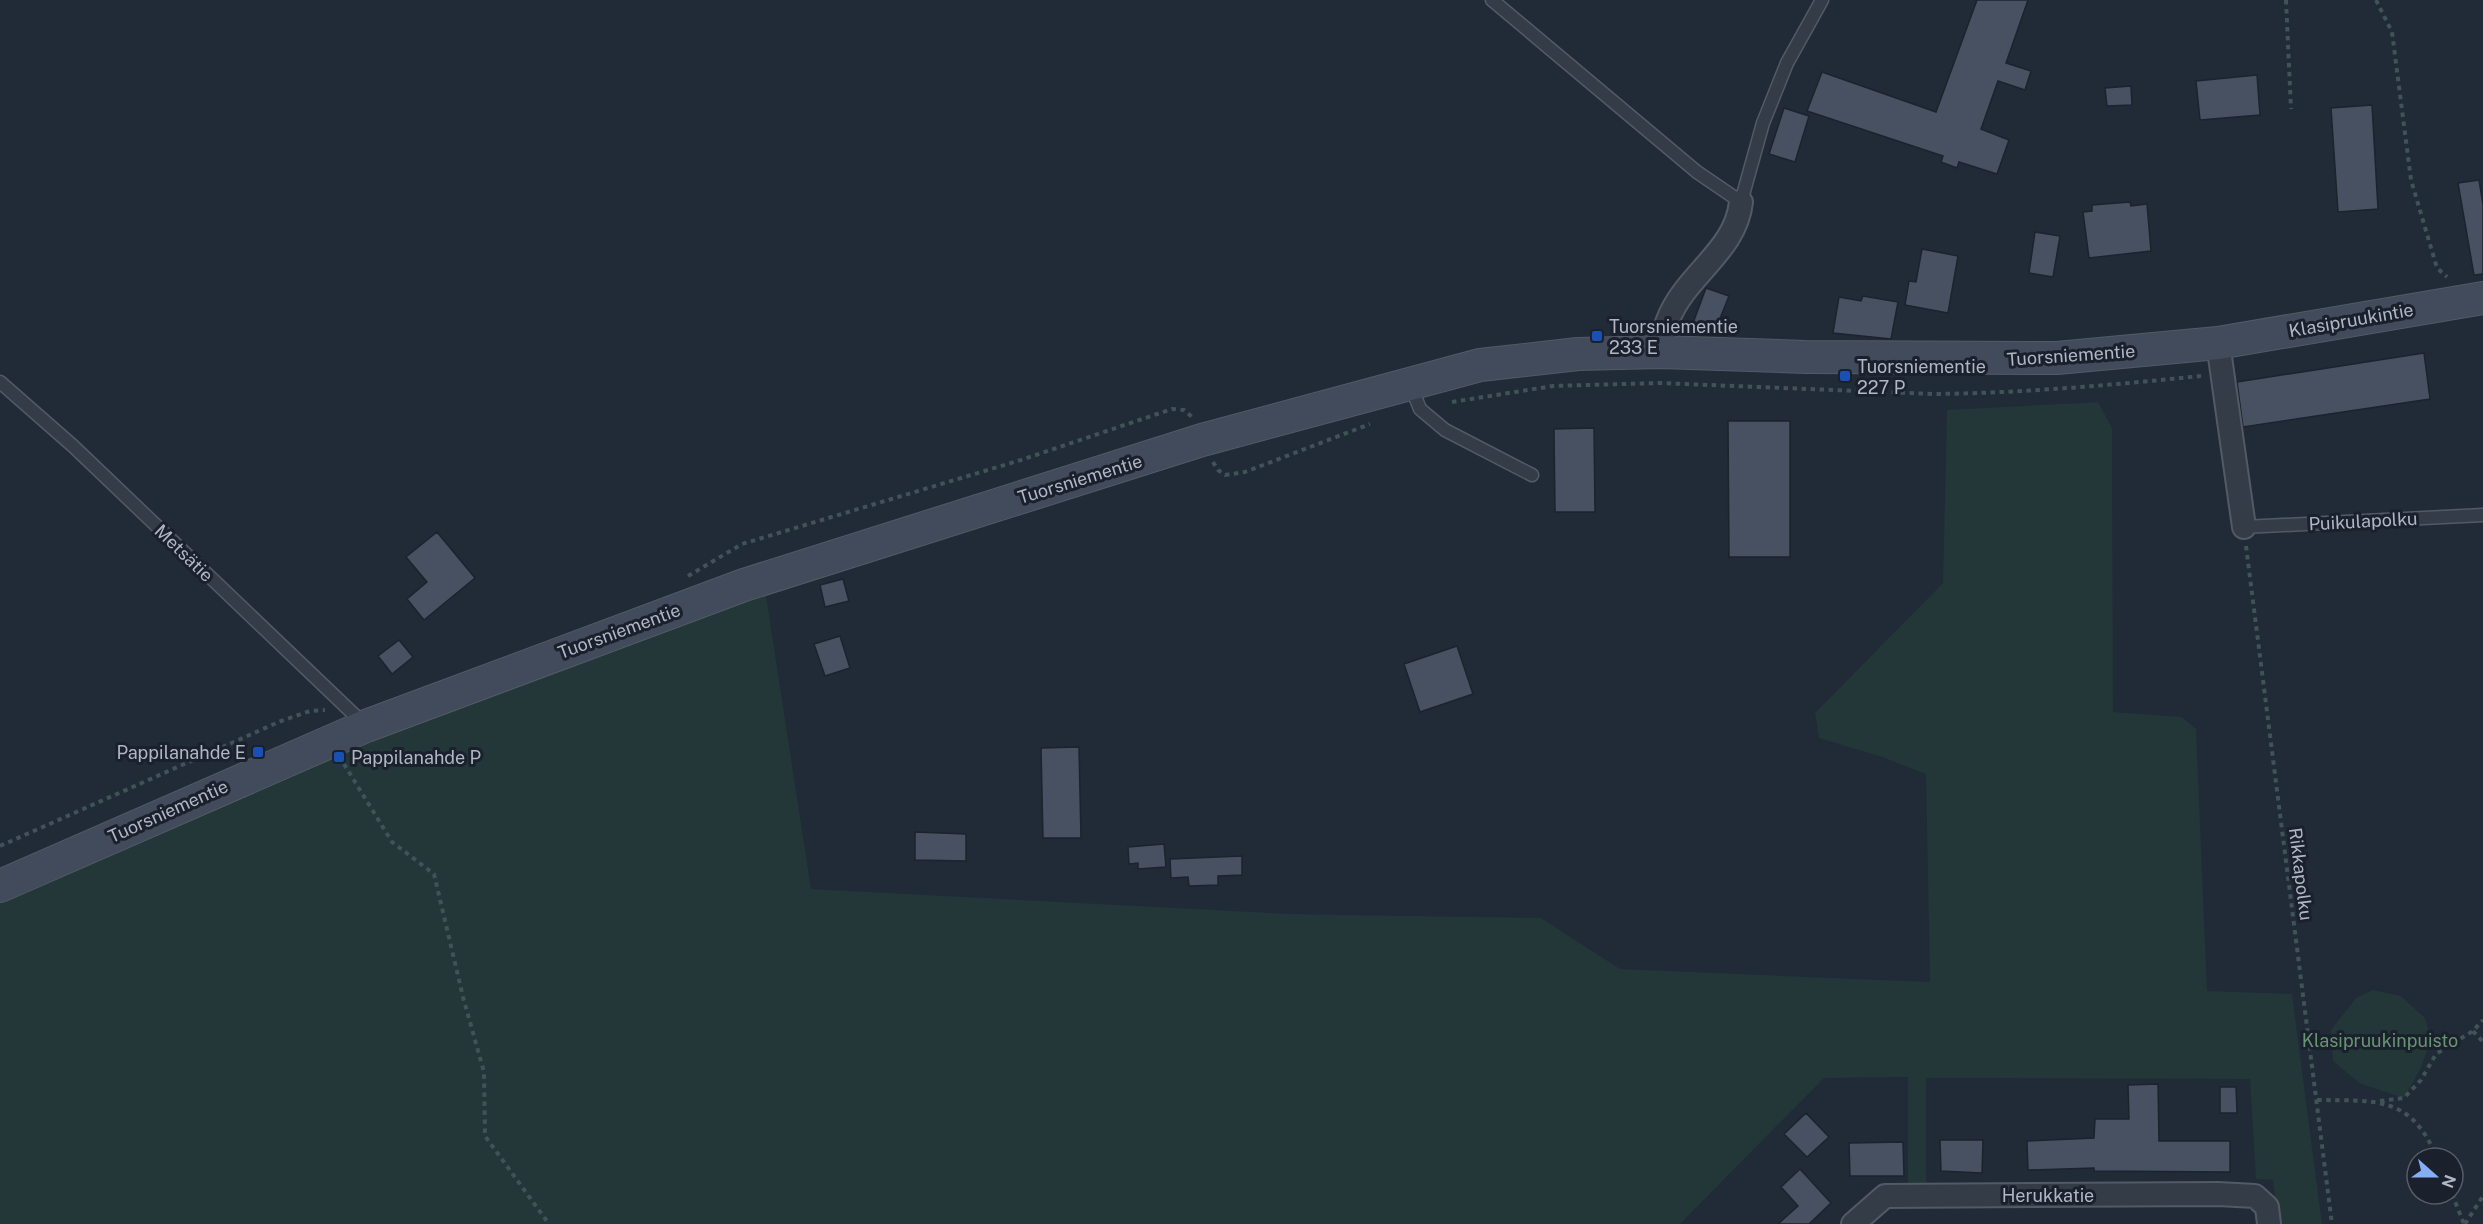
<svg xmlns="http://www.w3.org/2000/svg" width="2483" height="1224" font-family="'Public Sans',sans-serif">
	<rect width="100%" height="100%" fill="#212a37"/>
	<path fill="#233638" d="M2098,402l14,26 1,284 69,5 14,12 11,262 85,3 30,230h-44l-5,-44 -17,-1 -6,-100 -324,-1v106h-18v-107l-84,1 -144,146h-1680v-326c167,-74 335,-147 505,-213 86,-33 174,-62 261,-90l45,294 479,25 251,4 79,51 310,13 -4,-208 -44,-17 -63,-19 -4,-25 128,-130 4,-173z
		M2373,990l28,6 24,22 6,21 -10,29 -17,30 -45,-15 -26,-22 -2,-31 25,-32z"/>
	<path fill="#475161" stroke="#1c232e" stroke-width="1.5" d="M1977,0h51l-22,63 25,8 -6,19 -27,-9 -17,48 28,11 -12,34 -38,-12 -2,6 -16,-6 2,-6 -136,-45 15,-39 114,40z
		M2257,75l3,40 -60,5 -4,-39z
		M2131,86l1,19 -25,1 -2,-18z
		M2372,105l6,104 -40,3 -7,-104z
		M1784,108l25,8 -14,46 -26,-8z
		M2479,180l4,25v69l-9,1 -16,-92z
		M2130,202l1,4 16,-2 4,47 -62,7 -6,-46 9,-1v-6z
		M2035,232l25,4 -7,41 -24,-4z
		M1922,249l36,7 -10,57 -43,-8 4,-24 7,1z
		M1706,288l23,8 -14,35 -22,-8z
		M1863,296l35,6 -7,37 -58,-6 6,-36 22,4z
		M2424,353l6,46 -187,28 -6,-45z
		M1728,421h62v136h-61z
		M1594,428l1,84h-40l-1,-83z
		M437,532l38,46 -51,42 -17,-21 20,-17 -21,-25z
		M843,579l6,22 -24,6 -5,-22z
		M840,636l10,32 -25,8 -11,-32z
		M399,640l14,17 -21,17 -14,-18z
		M1457,646l16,48 -53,18 -16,-48z
		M1079,747l2,91h-38l-2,-90z
		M915,832l51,2v27l-51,-1z
		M1164,844l2,23 -28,2v-6l-9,1 -1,-17z
		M1242,856v19l-24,1v9l-29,1 -1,-9 -17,1 -1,-19z
		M2158,1084l1,57h71v31l-136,-1v-3l-66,2 -1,-29 67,-3 1,-19h34l-1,-34z
		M2220,1087h16l1,26h-17z
		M1806,1113l23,24 -22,20 -23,-23z
		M1940,1140h43l-1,33 -41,-2z
		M1903,1142l1,34h-54l-1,-33z
		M1800,1169l31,34 -22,21h-31l20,-18 -17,-19z"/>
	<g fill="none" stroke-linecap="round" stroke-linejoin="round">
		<g stroke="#525a65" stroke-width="15">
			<path id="lane" d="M1492,0l205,172 44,30 22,-79 24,-60 35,-63
				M0,382l73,64 292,279
				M1410,384l10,25 25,21 87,45
				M2244,527l239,-12"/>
		</g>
		<g stroke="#525a65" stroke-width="26">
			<path id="street" d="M2218,343l26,184
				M1661,352c2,-10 3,-23 7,-32 17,-45 68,-69 73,-118
				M1853,1224l32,-28 333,-2 37,2 12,11 2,17"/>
		</g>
		<g stroke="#525a65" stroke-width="34">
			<path id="secondary" d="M0,886l366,-160 378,-141 458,-145 278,-75 98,-11 83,-2 145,5 251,1 161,-15 265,-45"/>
		</g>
		<path stroke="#405356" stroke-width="4" stroke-dasharray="4.5 4.5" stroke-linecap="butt" d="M2286,0l5,109
			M2376,0l16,32 19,148 26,88 10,9
			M1452,402l101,-16 106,-3 275,11c90,-1 178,-9 267,-18
			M1213,462l5,8 7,5 20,-3 125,-48
			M2246,546l86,678
			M688,576l54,-32 279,-84 151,-51 12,1 8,7
			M344,764l48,78 42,32 29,123 21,75 1,64 64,88
			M0,846l281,-125 29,-10 15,-1
			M2473,1031l10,11
			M2317,1100c59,1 94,-5 120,58
			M2380,1101l24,-3 17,-18 15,-26 37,-23 10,-11
			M2452,1194l12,30
			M2465,1224l18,-28"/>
		<use href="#lane" stroke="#343c48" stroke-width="12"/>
		<use href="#street" stroke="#343c48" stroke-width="22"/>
		<use href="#secondary" stroke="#424b5b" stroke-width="32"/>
	</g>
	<g fill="#1a4fb4" stroke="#1a212c" stroke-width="2">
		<rect x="1591" y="330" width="12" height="12" rx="3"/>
		<rect x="1839" y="370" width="12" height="12" rx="3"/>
		<rect x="252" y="746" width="12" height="12" rx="3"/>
		<rect x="333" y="751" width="12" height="12" rx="3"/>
	</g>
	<g text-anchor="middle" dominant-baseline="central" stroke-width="6" stroke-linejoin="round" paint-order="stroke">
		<g font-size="18" fill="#afb7c4" stroke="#1a212c">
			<text transform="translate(2351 320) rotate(-10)">Klasipruukintie</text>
			<text transform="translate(2071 355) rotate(-4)">Tuorsniementie</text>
			<text transform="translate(1080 479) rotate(-17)">Tuorsniementie</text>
			<text transform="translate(2363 521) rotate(-3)">Puikulapolku</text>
			<text transform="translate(184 553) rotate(44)">Metsätie</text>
			<text transform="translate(619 631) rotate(-20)">Tuorsniementie</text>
			<text transform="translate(168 811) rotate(-24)">Tuorsniementie</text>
			<text transform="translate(2301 874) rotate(83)">Rikkapolku</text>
			<text x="2048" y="1195">Herukkatie</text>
		</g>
		<g font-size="18" fill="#afb7c4" stroke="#1a212c" text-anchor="start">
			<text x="1609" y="326">Tuorsniementie<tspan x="1609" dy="21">233 E</tspan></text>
			<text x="1857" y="366">Tuorsniementie<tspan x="1857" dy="21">227 P</tspan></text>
			<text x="246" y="752" text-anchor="end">Pappilanahde E</text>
			<text x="351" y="757">Pappilanahde P</text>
		</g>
		<g font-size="18" fill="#679472" stroke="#1a212c">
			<text x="2380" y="1040">Klasipruukinpuisto</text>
		</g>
	</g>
	<g transform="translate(2435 1176) rotate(111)"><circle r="28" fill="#1a212c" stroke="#565d69" stroke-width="1.5"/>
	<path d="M0-4.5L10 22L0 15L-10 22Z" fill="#84aff5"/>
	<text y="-9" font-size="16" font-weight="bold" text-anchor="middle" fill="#afb7c4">N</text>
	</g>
</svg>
